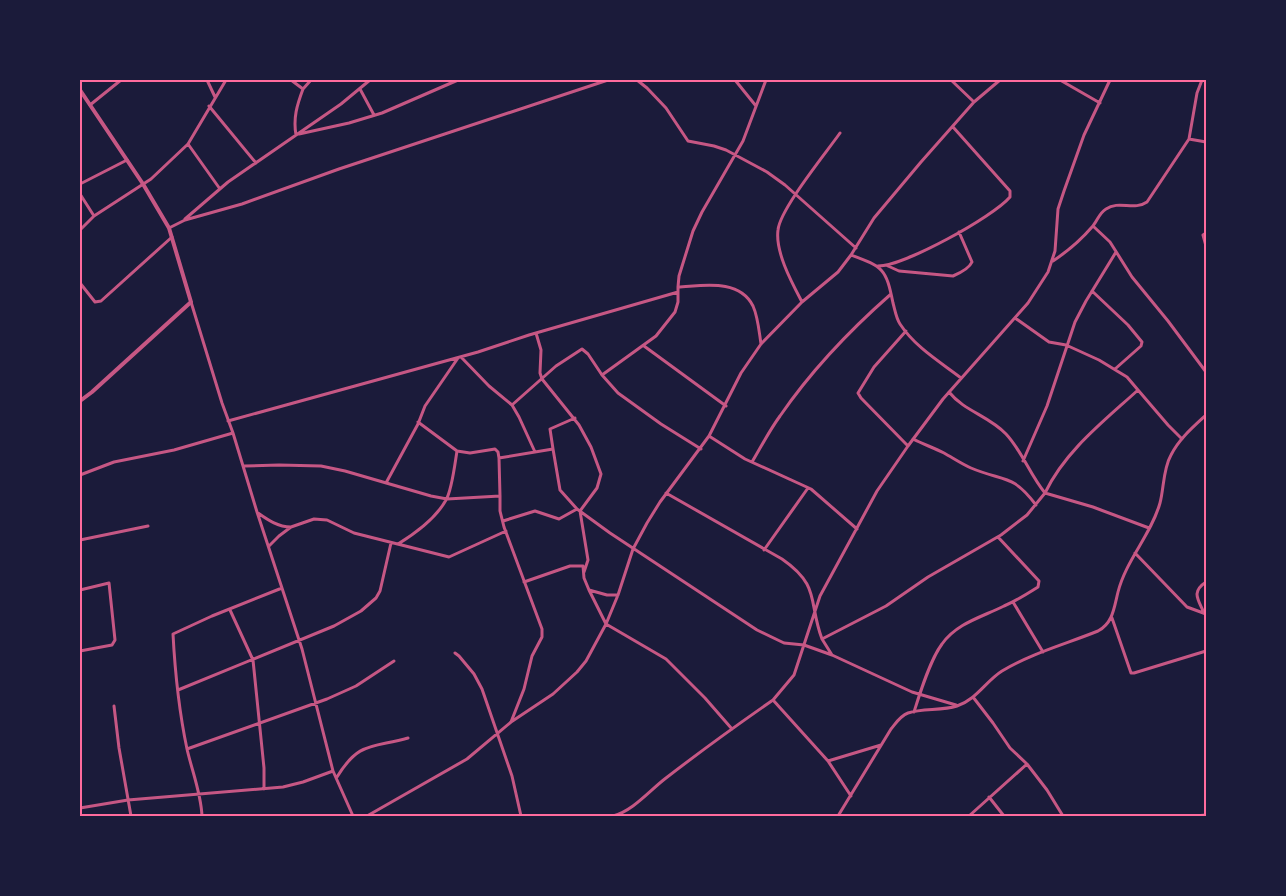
<svg xmlns="http://www.w3.org/2000/svg" width="1286" height="896" font-family="Karla,sans-serif">
	<rect width="100%" height="100%" fill="#1b1b3a"/>
	<g fill="none" stroke-linecap="round" stroke-linejoin="round">
		<path stroke="#c65784" stroke-width="3" d="M207,80l8,17
			M291,80l12,9c-6,16 -10,29 -7,46
			M637,80l10,8 19,20 22,33 26,5 12,4 41,22 18,13 71,63
			M735,80l21,26
			M951,80l23,22
			M1060,80l40,23
			M303,89l8,-9
			M360,89l14,26
			M90,105l31,-25
			M209,106l47,57
			M299,134l50,-11 33,-10 76,-33
			M1189,139l17,3
			M188,144l32,45
			M80,184l47,-24
			M80,194l14,22
			M185,219l43,-37 113,-78 29,-24
			M1093,226l17,16 22,35 36,44 38,51
			M169,228l16,-8 57,-16 97,-35 269,-89
			M80,230l14,-14 57,-37 37,-35 38,-64
			M1206,233l-3,2 3,11
			M851,255c32,12 35,13 42,48 2,7 3,15 7,21 15,23 40,38 61,54
			M1053,261c15,-10 27,-20 39,-34 5,-5 7,-14 14,-18 13,-9 28,2 41,-7l42,-63 8,-46 5,-13
			M878,266c26,0 115,-49 132,-69v-6l-57,-64
			M888,266l11,5 54,5c7,-3 16,-7 19,-14l-13,-30
			M80,283l15,19 6,-1 71,-64
			M678,287c24,-1 61,-9 75,19 5,11 6,25 8,38
			M1092,291l36,34 14,17 -1,4 -26,23
			M191,302l31,101 11,30 24,79 45,137 31,122 20,45
			M802,302c-10,-19 -27,-50 -24,-72 2,-21 48,-77 62,-97
			M906,331l-32,36 -16,26 3,5 47,48
			M536,333l5,17 -1,23 2,6 37,46 12,22 10,27 -4,14 -17,23 8,49 -4,12
			M644,346l82,60
			M461,357l28,29 23,19
			M602,375l54,-39 19,-24 3,-10v-15l1,-11 14,-45 9,-19 41,-71 23,-61
			M1138,390l30,35 14,14
			M949,392c15,19 40,24 57,42 16,17 24,41 39,59 20,-42 59,-72 93,-103l-11,-13 -28,-17 -33,-15 -17,-3 -34,-24
			M228,421l250,-69 51,-17 149,-43
			M709,436l36,23 66,30 46,40
			M913,439c10,5 21,9 31,14 9,5 18,11 27,15 33,14 41,5 65,37
			M553,449l-3,-20 25,-11
			M457,451l13,2 25,-4 3,3 1,6 54,-9 7,41 17,19
			M535,452l-16,-35 -7,-12 44,-39 26,-17 6,5 14,21 16,18 43,31 40,25
			M499,458l1,38
			M1023,461l24,-55 28,-84 11,-21 30,-49
			M752,462c9,-15 17,-31 28,-46 31,-45 70,-86 111,-122
			M244,466l35,-1 42,1 24,5 86,25 16,3 53,-3v15l4,16 38,102v8l-10,19 -8,33 -13,33
			M80,475l34,-13 60,-12 59,-17
			M386,483l32,-59 7,-18 33,-48
			M666,493l116,66c39,27 26,43 40,80
			M258,513c10,7 20,14 33,14
			M503,521l32,-10 24,8 18,-10 33,24 147,97 27,13 20,2 28,10 80,37 44,13
			M80,540l68,-14
			M398,544c18,-11 38,-26 48,-44 6,-10 9,-37 11,-49l-39,-29
			M269,546l10,-10 12,-9 23,-8 13,1 27,13 95,24 57,-26
			M764,550l44,-62
			M1135,553l52,54 19,7
			M524,582l46,-16h13l1,12 5,12 18,5h11
			M80,590l29,-7 6,57 -3,5 -32,6
			M589,590l17,34 60,35 39,39 27,31
			M1013,602l30,50
			M230,610l23,50 11,108v21
			M1204,613c-6,-14 -13,-21 2,-31
			M1112,618l19,55h3l72,-22
			M455,653l4,3 15,18 8,15 30,87 9,40
			M832,655l-10,-16 64,-33 42,-29 73,-42 26,-20 18,-22 48,14 56,21
			M178,690l156,-64 27,-15 15,-13 4,-7 11,-48
			M973,697l20,26 17,25 17,16 20,26 16,26
			M773,700l55,61 53,-16
			M114,706l5,42 12,68
			M914,712c6,-19 16,-52 28,-68 15,-21 40,-27 62,-38 12,-5 23,-12 34,-19l1,-6 -41,-44
			M187,749l140,-50 29,-13 38,-25
			M828,761l23,35
			M337,777c22,-36 35,-29 71,-39
			M989,797l15,19
			M80,808l48,-8 155,-13 20,-5 30,-11
			M202,816c-1,-23 -10,-45 -15,-67 -8,-38 -12,-77 -14,-115l39,-18 70,-28
			M367,816l100,-57 44,-37 42,-28 24,-22 9,-11 20,-37 12,-29 15,-46 14,-26 13,-21 49,-66 32,-63 20,-29 41,-42 36,-30 13,-17 23,-37 47,-56 53,-60 26,-22
			M613,816c20,-5 37,-26 53,-38 35,-27 71,-53 107,-78l21,-25 26,-79 57,-105 31,-45 35,-47 85,-96 20,-31 7,-21 3,-42 6,-18 20,-56 26,-55
			M838,816l53,-87c5,-6 9,-13 17,-16 15,-5 33,-2 49,-7 19,-6 29,-25 45,-35 30,-18 64,-27 96,-40 15,-8 16,-23 20,-39 8,-32 33,-57 42,-89 4,-15 3,-34 11,-48 8,-16 22,-28 35,-40
			M969,816l58,-52
			M1195,816l11,-1"/>
		<path stroke="#c65784" stroke-width="4" d="M80,90l63,94 26,44 22,74 -99,90 -12,9"/>
	</g>
	<rect width="1286" height="896" fill="none" stroke="#1b1b3a" stroke-width="162"/>
	<rect x="81" y="81" width="1124" height="734" fill="none" stroke="#ff6b9d" stroke-width="2"/>
</svg>
